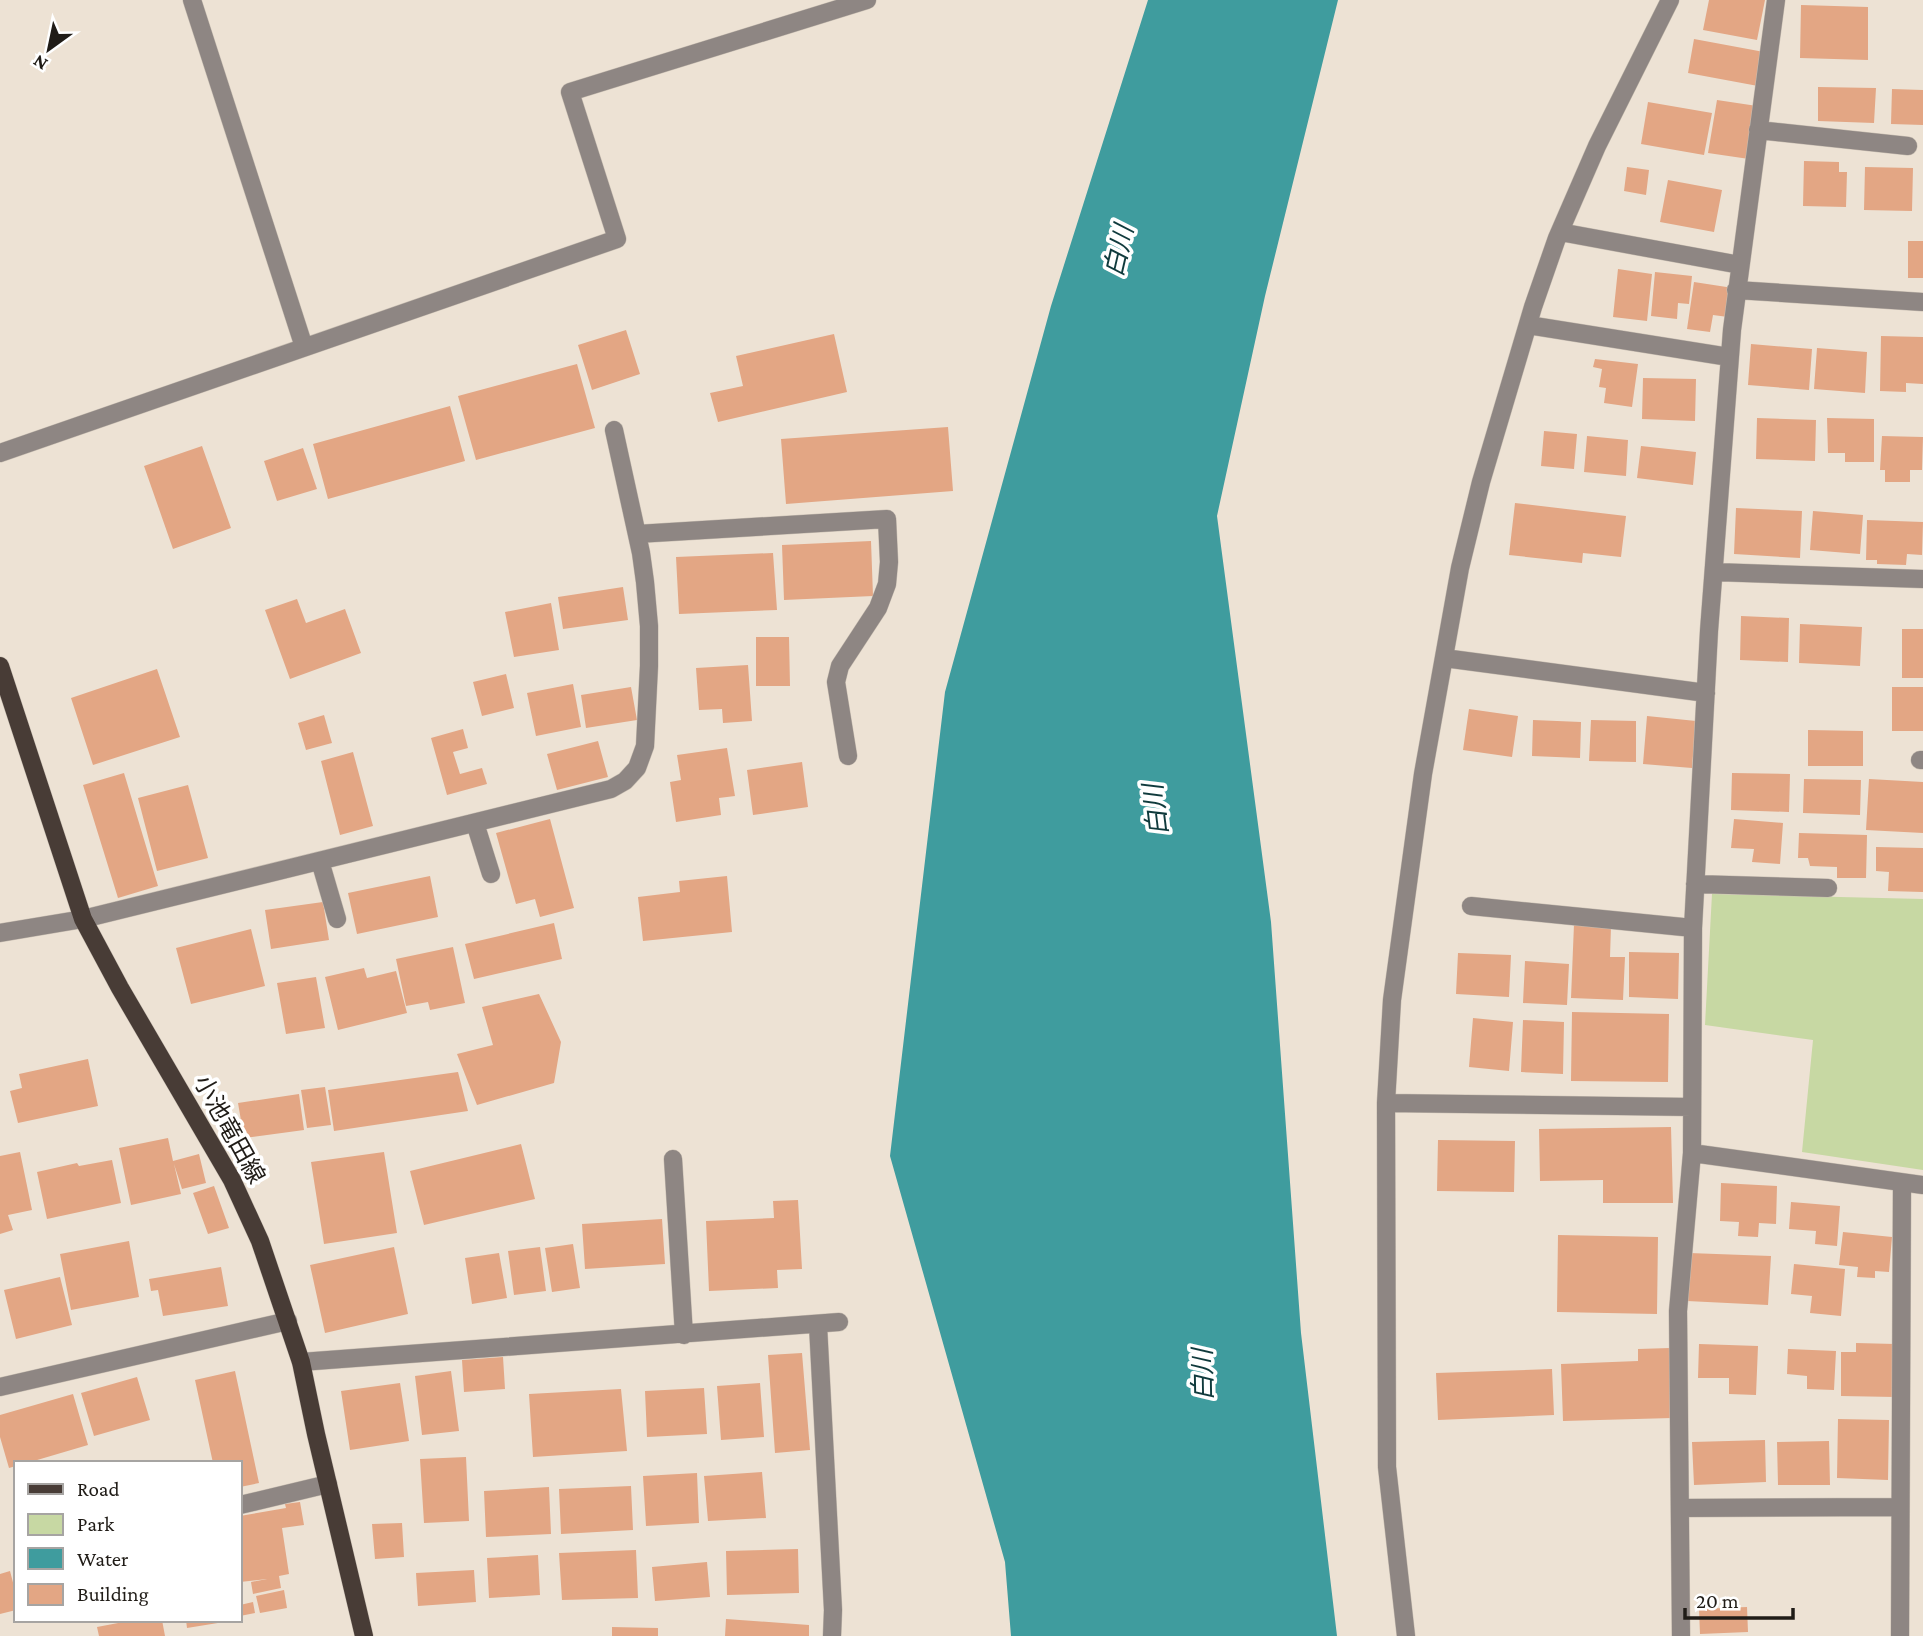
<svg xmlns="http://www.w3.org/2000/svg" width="1923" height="1636" font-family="'Crimson Pro','Noto Sans JP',serif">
	<rect width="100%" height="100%" fill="#ede2d4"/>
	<path fill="#c7d8a3" d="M1712,894l211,5v271l-121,-18 11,-112 -108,-15z"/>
	<path fill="#3f9c9e" d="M1148,0h190l-73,296 -48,220 54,406 30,411 36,303h-326l-6,-74 -115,-406 55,-464 106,-386z"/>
	<path fill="#e3a684" d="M1709,0h56l-8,40 -54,-10z
		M1801,5l67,2v53l-68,-2z
		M1694,39l70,13 -6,34 -70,-13z
		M1818,87l58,1 -2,35 -56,-2z
		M1892,89l31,1v35l-32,-1z
		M1717,100l40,6 -8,53 -41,-6z
		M1648,102l64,11 -8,42 -63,-11z
		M1804,161l35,1v10h8l-1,35 -43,-1z
		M1627,167l22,3 -3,25 -22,-4z
		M1865,167l48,1 -1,43 -48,-1z
		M1668,180l54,10 -8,42 -54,-10z
		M1908,241h15v37h-15z
		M1618,269l34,5 -5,47 -34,-4z
		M1655,272l37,4 -3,28 -11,-1 -1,16 -26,-3z
		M1694,282l39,6 -5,29 -15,-2 -3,17 -23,-3z
		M626,330l14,44 -48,16 -14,-45z
		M834,334l13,58 -129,30 -8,-29 33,-7 -7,-30z
		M1881,336l42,1v47l-17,-1v9l-26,-1z
		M1751,344l61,5 -3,41 -61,-5z
		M1817,348l50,4 -2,41 -51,-4z
		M1595,359l43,5 -6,43 -28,-4 2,-15 -7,-1 3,-18 -9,-2z
		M577,364l18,64 -119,32 -18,-64z
		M1643,378l53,1 -1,42 -53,-2z
		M450,406l15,55 -137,38 -15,-55z
		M1757,418l59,2 -1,41 -59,-2z
		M1827,418l47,1v43h-29v-9h-17z
		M948,427l5,64 -167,13 -5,-65z
		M1544,431l33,3 -3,35 -33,-3z
		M1587,436l41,4 -2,36 -42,-4z
		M1882,436l41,1 -1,33h-12v12h-25v-12h-5z
		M202,446l29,82 -58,21 -29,-83z
		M1641,446l55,6 -3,33 -56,-7z
		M303,448l14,41 -40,12 -13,-40z
		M1515,503l111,13 -5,41 -38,-4 -1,10 -73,-8z
		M1736,508l66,3 -2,47 -66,-4z
		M1813,511l50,4 -3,39 -50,-4z
		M1867,520l56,2 -1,33 -15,-1 -1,11 -29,-1v-4h-11z
		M871,541l2,55 -89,4 -2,-55z
		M773,553l4,57 -98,4 -3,-57z
		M623,587l5,33 -65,9 -5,-32z
		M297,599l9,24 39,-14 16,44 -71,26 -25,-69z
		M551,603l8,47 -45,7 -9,-45z
		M1741,616l48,2 -1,44 -48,-2z
		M1800,624l62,3 -2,39 -61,-3z
		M1902,629h21v49h-21z
		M756,637h33l1,49h-34z
		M748,665l4,56 -29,2 -1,-14 -23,1 -3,-42z
		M157,669l23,68 -87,28 -22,-67z
		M506,674l8,34 -32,8 -9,-34z
		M573,684l8,43 -45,9 -9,-43z
		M631,687l6,33 -51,8 -5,-33z
		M1892,687h31v44h-31z
		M1469,709l49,7 -6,41 -49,-7z
		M324,715l8,28 -26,7 -8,-27z
		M1647,716l49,5 -4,47 -49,-4z
		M1533,720l48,2 -1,36 -48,-2z
		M1591,720l45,1v41l-47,-1z
		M463,729l5,19 -15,4 7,22 22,-6 5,16 -40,11 -16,-57z
		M1808,730l55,1v35h-55z
		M598,741l10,36 -51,13 -10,-36z
		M727,748l8,48 -16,2 2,17 -45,7 -6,-40 11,-2 -4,-25z
		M353,752l20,74 -33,9 -19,-74z
		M802,762l6,45 -55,8 -6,-45z
		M124,773l34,113 -40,12 -35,-113z
		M1732,773l58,1 -1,38 -58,-2z
		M1804,779l57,1 -1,35 -57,-2z
		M1869,779l54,3v51l-57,-3z
		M188,785l20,73 -51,13 -19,-73z
		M550,819l24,89 -34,9 -5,-18 -19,5 -20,-71z
		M1734,819l49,4 -3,41 -28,-2 2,-13 -23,-1z
		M1799,833l68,2 -1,43h-29v-11l-27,-1 -2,-8h-10z
		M1876,847l47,1v44l-35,-1 1,-19 -13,-1z
		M430,876l8,41 -81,17 -9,-41z
		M727,876l5,56 -89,9 -5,-44 42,-5 -1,-11z
		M323,902l6,38 -58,9 -6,-39z
		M554,923l8,36 -88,20 -9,-35z
		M1574,924l37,2 -1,31h15l-2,43 -52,-2z
		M251,929l14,57 -74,18 -15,-56z
		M453,947l12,56 -35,7 -2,-8 -22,4 -10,-47z
		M1629,952l50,1 -1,46 -49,-2z
		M1458,953l53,2 -2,42 -53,-3z
		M1525,961l44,3 -2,41 -44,-2z
		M364,968l3,10 29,-7 11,42 -69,17 -13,-53z
		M316,977l9,51 -39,6 -9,-51z
		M539,994l22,48 -7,41 -77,22 -20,-51 36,-9 -11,-38z
		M1572,1012l97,2 -1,68 -97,-1z
		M1473,1018l40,4 -4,49 -40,-4z
		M1523,1020l41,2 -1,52 -42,-2z
		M88,1059l10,47 -80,17 -8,-32 12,-3 -3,-14z
		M458,1072l10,39 -134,20 -6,-41z
		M325,1087l6,38 -24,3 -6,-38z
		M299,1094l5,36 -60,8 -6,-35z
		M1671,1127l2,76h-70v-23l-63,1 -1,-52z
		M168,1138l5,23 26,-7 7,29 -24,6 -8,-25 7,30 -50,11 -12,-57z
		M1438,1140l77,1 -1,51 -77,-1z
		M521,1144l14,55 -111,26 -14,-54z
		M20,1152l12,58 -24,5 5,15 -13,4v-78z
		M384,1152l13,81 -73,11 -13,-82z
		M112,1160l9,43 -74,16 -10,-47 40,-9 2,3z
		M1721,1183l56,3 -1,38 -17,-1 -1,14 -20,-1 1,-14 -19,-1z
		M214,1186l15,42 -21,6 -15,-41z
		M798,1200l4,69 -25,1 1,18 -69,3 -3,-70 68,-3 -1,-17z
		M1791,1202l49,4 -3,40 -22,-2 1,-13 -27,-2z
		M662,1219l3,45 -80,5 -3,-45z
		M1843,1232l49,5 -3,35 -14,-1v7l-18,-1 1,-10 -19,-2z
		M1558,1235l100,2 -1,77 -100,-2z
		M129,1241l10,56 -68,13 -11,-56z
		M573,1244l7,44 -28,4 -7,-44z
		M394,1247l14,67 -83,19 -15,-68z
		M540,1247l6,44 -32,4 -6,-44z
		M499,1253l8,45 -35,6 -7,-46z
		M1689,1253l82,3 -3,49 -81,-4z
		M1794,1264l51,5 -4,47 -31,-3 2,-17 -21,-2z
		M221,1267l7,39 -65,10 -5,-26 -7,1 -2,-12z
		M60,1277l12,48 -56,14 -12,-49z
		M1856,1343l39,1v53l-54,-1v-44h15z
		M1699,1344l59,2 -2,49 -27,-1v-16h-31z
		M1670,1348l2,70 -109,3 -2,-57 77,-3v-12z
		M1788,1349l48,2 -2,39 -27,-1v-13l-20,-2z
		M802,1353l8,97 -35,3 -7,-98z
		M503,1357l2,32 -41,3 -2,-32z
		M1552,1369l2,46 -116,5 -2,-47z
		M235,1371l24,112 -19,4v-24h-27l-18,-83z
		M451,1371l8,60 -37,4 -7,-59z
		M137,1377l13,43 -56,16 -13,-43z
		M400,1383l9,58 -59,9 -9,-59z
		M760,1383l4,54 -43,3 -4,-54z
		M704,1388l3,46 -60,3 -2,-46z
		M621,1389l6,62 -94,6 -4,-63z
		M73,1394l15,51 -61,18h-11v3l-7,2 -9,-31v-22z
		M1838,1419l51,1 -1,60 -51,-2z
		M1765,1440l1,42 -72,3 -2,-43z
		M1829,1441l1,44h-52l-1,-43z
		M466,1457l3,64 -45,2 -4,-64z
		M762,1472l4,46 -58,3 -4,-45z
		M697,1473l2,50 -53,3 -3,-50z
		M631,1486l2,44 -72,4 -2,-45z
		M549,1487l2,47 -65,3 -2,-46z
		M300,1502l4,23 -22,3 7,46 -10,2 2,12 -28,6 -2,-12 16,-3 -27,3v-66l46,-8 -1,-4z
		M402,1523l2,34 -29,2 -3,-35z
		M798,1549l1,44 -72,2 -1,-44z
		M636,1550l2,48 -76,2 -3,-47z
		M538,1555l2,40 -51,3 -2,-40z
		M707,1562l3,35 -55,4 -3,-34z
		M474,1570l2,32 -58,4 -2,-33z
		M10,1571l6,23v16l-16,4v-40z
		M284,1590l3,18 -27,5 -4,-17z
		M253,1602l2,11 -15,3v-11z
		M1747,1607l1,25 -48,2 -1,-25z
		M726,1619l83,6v11h-84z
		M134,1620h28l3,16h-66l-2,-9z
		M186,1620h38v2l-37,6z
		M612,1627l46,1v8h-46z"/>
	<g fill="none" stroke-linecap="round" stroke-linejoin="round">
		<g stroke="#c8beb2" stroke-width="19">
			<path id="minor" d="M192,0l112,347
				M1758,130l150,16
				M1560,232l180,33
				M1736,290l187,12
				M1528,325l201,32
				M0,453l617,-214 -47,-147 297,-92
				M637,534l250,-15 2,43 -2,22 -9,24 -38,58 -4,16 12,74
				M1714,572l209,7
				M1444,658l262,35
				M1920,760h3
				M475,823l16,51
				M320,861l17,58
				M1695,884l133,4
				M1471,906l222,22
				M0,933l83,-14 528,-130 14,-8 12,-13 8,-22 4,-80v-40l-4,-44 -4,-29 -27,-123
				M1386,1103l306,4
				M1692,1153l231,32
				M673,1159l11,176
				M818,1325l15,285 -1,26
				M301,1362l538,-40
				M0,1387l288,-66
				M240,1505l88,-21
				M1680,1508l220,-1
				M1406,1636l-19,-169 -1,-364 6,-103 31,-226 37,-206 21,-86 52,-175 24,-69 40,-92 73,-146
				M1681,1636l-3,-325 14,-158 1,-225 16,-297 23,-301 44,-330
				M1900,1636l2,-453"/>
		</g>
		<g stroke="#c8beb2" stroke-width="19">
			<path id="major" d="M0,666l83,253 37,69 112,192 28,61 41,121 15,72 48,202"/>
		</g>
		<use href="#minor" stroke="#8e8683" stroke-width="18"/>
		<use href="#major" stroke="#483c36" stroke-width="18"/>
	</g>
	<g text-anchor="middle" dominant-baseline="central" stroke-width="7" stroke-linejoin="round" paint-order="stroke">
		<g font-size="24" fill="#201c17" stroke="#fff">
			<text transform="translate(230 1129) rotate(61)">小池竜田線</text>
		</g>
		<g font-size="26" font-style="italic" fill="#0f3a3c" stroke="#fff">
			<text transform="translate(1119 251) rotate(-77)">白川</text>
			<text transform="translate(1156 810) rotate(-97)">白川</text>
			<text transform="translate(1203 1375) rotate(-91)">白川</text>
		</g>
	</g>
	<rect x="14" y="1461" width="228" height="161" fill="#ffffff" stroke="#a6a4a2" stroke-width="2"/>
	<rect x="28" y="1484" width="35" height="10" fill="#483c36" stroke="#a6a4a2" stroke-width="2"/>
	<text x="77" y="1496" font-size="21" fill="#201c17">Road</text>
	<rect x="28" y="1514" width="35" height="21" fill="#c7d8a3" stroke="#a6a4a2" stroke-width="2"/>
	<text x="77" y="1531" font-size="21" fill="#201c17">Park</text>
	<rect x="28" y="1548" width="35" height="21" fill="#3f9c9e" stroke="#a6a4a2" stroke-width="2"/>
	<text x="77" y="1566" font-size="21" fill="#201c17">Water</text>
	<rect x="28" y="1584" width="35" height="21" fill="#e3a684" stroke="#a6a4a2" stroke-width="2"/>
	<text x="77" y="1601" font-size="21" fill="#201c17">Building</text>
	<g transform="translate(49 49) rotate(213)" stroke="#ffffff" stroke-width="5" paint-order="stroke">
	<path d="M0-5L12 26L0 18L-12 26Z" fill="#201c17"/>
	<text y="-10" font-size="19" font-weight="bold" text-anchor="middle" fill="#201c17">N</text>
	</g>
	<path d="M1685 1608v10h108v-10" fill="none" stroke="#201c17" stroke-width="3.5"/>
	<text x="1696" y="1608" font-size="21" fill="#201c17" stroke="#ffffff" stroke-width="5" paint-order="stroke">20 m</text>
</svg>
